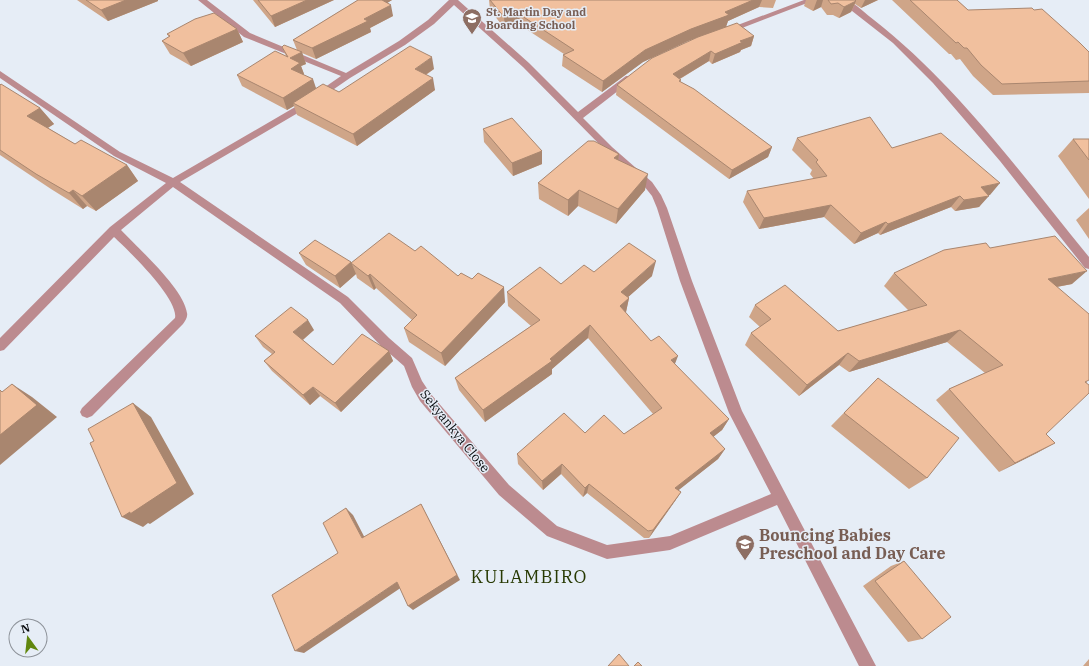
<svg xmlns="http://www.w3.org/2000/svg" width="1089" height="666" font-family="'IBM Plex Serif',serif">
	<rect width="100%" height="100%" fill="#e6edf6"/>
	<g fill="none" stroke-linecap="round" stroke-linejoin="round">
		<path fill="#bc8b8f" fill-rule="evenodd" d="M198,0h9l43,33 96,40 53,-32 29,-21 21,-20h9l71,63 49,49 48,-36h6l1,2 -1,2 -49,38 29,29 40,35 9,13 6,13 25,73 50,130 134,255h-17l-82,-161 -107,45 -63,9 -60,-23 -48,-41 -79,-94 -8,-14 -8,-21 -23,-20 -41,-43 -167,-116 -52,43c17,18 63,59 66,83 1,4 -2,8 -4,11l-91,92 -5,2 -5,-2 -2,-4 2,-4 93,-90c4,-19 -47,-68 -61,-81l-110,113 -4,1v-13l110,-111 56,-44 -52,-27 -114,-78v-7l120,81 53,26 129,-75 39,-27 -97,-39zM454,5l69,62 83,84 38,35 8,10 5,12 23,73 49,132 42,81 -101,42 -63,9 -50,-19 -48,-41 -79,-92 -8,-12 -10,-23 -23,-20 -41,-41 -168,-115 128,-75 42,-29 55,-33 29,-21z
			M804,0h11l-86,33h-6l-1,-2z
			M838,0c3,0 7,0 9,0 8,3 20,15 27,20 83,65 149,156 215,237v12l-4,-1 -85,-107 -67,-78 -40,-40z"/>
	</g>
	<path fill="#cfa588" d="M77,0h81v1l-50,20z
		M253,0h81l-59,27z
		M358,0h34l-5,3 6,13 -23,12 1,4 -55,27 -14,-6 4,11 -5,2 3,8v1l12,13 23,4 95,-23 -8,6 9,15 -78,56 -60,-31 -3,-9 -7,4 -45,-24 -5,-11 49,-19 -4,-9 15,3 -4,-10z
		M489,0h287l-3,8 -14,-1 -31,14 -2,5 28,10 -3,10 -10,4 -1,2 -28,12 -3,-3 -29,18 1,3 91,65 -4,10 -39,22 -113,-84 1,-10 89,-51 -18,7 -45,21 -41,30 -40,-26 1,-11 1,-1 -44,-29 -15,4 -15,-19z
		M806,0h72l-17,8 -6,-4 -4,8 -12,6 -6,-3h-6l-6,-8 -8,4 -9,-5z
		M892,0h65l11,10h66l55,42v41l-96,2 -20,-19 -13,-17 -4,1 -5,-6h-2z
		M237,29l6,13 -52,24 -21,-12 -8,-13 7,-4 -2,-3z
		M0,85l40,23 14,16 -6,4 27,16 52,21 11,16 -42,30 -9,-5 -4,3 -32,-20 -51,-34z
		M483,129l59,22v13l-29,12 -29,-34z
		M797,138l95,10 98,47h-2l-9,12 -24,4 -4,-4 -71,28 -2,-2 -24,11 -30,-27 -65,12 -16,-27 4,-11 67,-12 -4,-5 2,-4 -20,-20z
		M1073,139h16v60l-31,-43z
		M619,154l-1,6 27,30 -29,34 -38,-18 -10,10 -29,-17 -1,-16z
		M1089,208v31l-13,-19z
		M990,248l82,36 -15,3 30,96 -41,51 9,9 -56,29 -63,-72 13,-11 36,-16 -38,-31 -98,30 -10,-7 -40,31 -54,-51 6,-12 9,-6 -11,-10 6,-12 83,26 71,-20 -25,-25 10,-13z
		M415,251l43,25 47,26 -60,64 -36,-24 -5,-14 8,-8 -36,-32 -2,2 -17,-12 -1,-4 -16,14 -34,-23 -7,-12 52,10z
		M594,272l58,4 -24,21 1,1 -3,14 -1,1 26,28 78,78 -7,11 -9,7 12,12 -7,10 -40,31 3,2 -6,9 -26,37h-5l-57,-45 -4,4 -22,-23 -18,16 -25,-26 -1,-10 68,-21 39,1 29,-20 -65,-76 -36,31v5l-67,48 -26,-32 -4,-12 76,-52 -23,-20 -1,-14 54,-8z
		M314,330l-11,10 30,25 56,-14 4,10 -52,51 -21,-16 -10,9 -38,-34 -8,-10 8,-7 -9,-7 -8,-11z
		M878,378l49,100 -18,11 -78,-63z
		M904,561l18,78 -14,3 -45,-56 28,-20z
		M1089,659v7h-6z"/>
	<path fill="#a9866f" d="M126,0h32v1l-50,20 -7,-11z
		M307,0h27l-59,27 -4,-11z
		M378,0h14l-13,8z
		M753,0h9l-3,7 -31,14 -2,6 -38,14 -45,21 -41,30 1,-11 42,-31 80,-38z
		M817,0h6l-2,7 -8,4z
		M865,0h13l-17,8z
		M856,1l-5,11 -12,6 5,-11z
		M391,5l2,11 -23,12 1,4 -55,27 -4,-11 52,-29z
		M519,14l1,11 -15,4 -1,-12z
		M237,29l6,13 -52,24 -8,-13z
		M754,36l-3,10 -10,4 -1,2 -28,12 3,-10 25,-13z
		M711,51l-2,10 -38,23 2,-10z
		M302,52l4,12 -5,2 3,8 -8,6 -5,-11 -1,-11z
		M432,57l2,12 -17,11 -2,-11z
		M433,78l2,12 -78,56 -4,-12z
		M313,79l4,12 -24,12 1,3 -7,4 -4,-12z
		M40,108l14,16 -13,8 -14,-16z
		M772,147l-4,10 -39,22 3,-9z
		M542,151v13l-29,12 -1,-13z
		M619,154l-2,16 -3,-12z
		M127,165l11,16 -42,30 -14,-15z
		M648,174l-3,16 -29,34 2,-15z
		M1000,183l-10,12 -18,3 9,-11z
		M73,190l14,16 -4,3 -14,-16z
		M579,190l-1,16 -10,10v-16z
		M960,196l-9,11 -71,28 8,-11z
		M989,196l-10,11 -24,4 9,-11z
		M831,205l-7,12 -65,12 5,-11z
		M886,222l-8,11 -24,11 7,-11z
		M656,261l-4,15 -34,30 3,-14z
		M351,262l5,12 -16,14 -5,-12z
		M1087,271l-15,13 -38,7 14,-12z
		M370,274l6,14 -2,2 -6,-14z
		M504,287l1,15 -60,64 -4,-13z
		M629,298l-3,14 -9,8 3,-14z
		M308,320l6,10 -14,12 -7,-10z
		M590,325l-2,13 -36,31v5l-67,48 -2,-12 67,-51z
		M960,330l-13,12 -98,30 10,-11z
		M389,351l4,10 -52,51 -6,-9z
		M848,353l-9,12 -40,31 8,-11z
		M678,356l-5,13 -2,-9z
		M12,384l20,13 25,20 -57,48v-30z
		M313,387l7,9 -10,9 -7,-10z
		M133,403l18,14 43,77 -44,30 -2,-1 -5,4 -21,-10z
		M729,419l-7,11 -18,14 6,-11z
		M1055,443l-18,10 -38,19 16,-9z
		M725,449l-7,10 -48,38 5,-9z
		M562,464l-1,10 -18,16 -1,-9z
		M589,484l-2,9 -4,4 2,-9z
		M681,492l-6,9 -26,37 4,-8z
		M421,504l39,76 -47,30 -5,-4z
		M346,508l7,7 15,29 -6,-6z
		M397,582l5,5 -98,66 -9,-2z"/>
	<path fill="#f1c09e" stroke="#a9866f" d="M86,0h40l-25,10z
		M258,0h49l-36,16z
		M358,0h24l9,5 -27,14 4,2 -56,27 -19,-8z
		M490,0h263l-28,12 4,3 -38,14 -46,21 -42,31 -40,-26 11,-5 -55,-36 -15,3z
		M828,0h27l1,1 -12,6 -6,-4 -7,1z
		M910,0h47l11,10 64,-2 2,2 8,-1 38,34 9,9v29l-87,3 -21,-19 -14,-17h-3l-6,-6 -2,1z
		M214,13l23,16 -54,24 -21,-12 8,-5 -3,-2 28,-15z
		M737,23l17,13 -14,5 3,1 -28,12 -4,-3 -38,23 8,6 -2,1 15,8 78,58 -40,23 -115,-85 35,-27 46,-21z
		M284,45l18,7 -12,6 10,5 -9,6 22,10 -30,19 -46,-23 38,-24 13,6 -6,-10z
		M410,46l22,11 -17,12 18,9 -80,56 -60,-31 30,-19 16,8z
		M1,84l39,24 -13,8 48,28 6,-4 46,25 -45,31 -9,-6 -4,3 -33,-19 -36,-24v-65z
		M870,117l22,31 49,-15 59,50 -19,4 8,9 -25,4 -4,-4 -72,28 -2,-2 -25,11 -30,-28 -67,13 -17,-27 80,-15 -11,-14 2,-2 -21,-22z
		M512,118l30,33 -30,12 -29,-34z
		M1073,139h16v21z
		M588,141h6l25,13 -5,4 34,16 -30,35 -39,-19 -11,10 -30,-17z
		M389,233l26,18 6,-5 37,30 3,-3 11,6 6,-6 26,14 -63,66 -37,-25 13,-13 -47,-41 -2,2 -17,-13z
		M1055,236l32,35 -39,8 41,35v66l-4,2 4,3v8l-43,41 9,9 -40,20 -66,-74 54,-24 -43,-35 -101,31 -11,-8 -41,32 -56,-52 20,-14 -16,-14 30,-20 53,46 89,-26 -33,-32 50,-23 42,-7 4,5z
		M315,240l36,22 -16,14 -36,-23z
		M629,243l27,18 -35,31 8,6 -9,8 31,35 8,-5 19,20 -7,4 58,59 -19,14 15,16 -50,39 6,4 -28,38 -5,1 -59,-47 -4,4 -23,-24 -20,17 -25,-27 47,-41 21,20 19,-18 20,19 38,-26 -72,-83 -40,34 2,2 -69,49 -28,-32 85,-58 -33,-28 33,-25 21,17 23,-19 10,7z
		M291,307l17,13 -15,12 40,33 29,-31 27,17 -54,52 -22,-16 -10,8 -39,-34 11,-9 -20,-16z
		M878,378l81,60 -32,40 -83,-65z
		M12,384l25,21 -37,30v-45l2,2z
		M133,403l44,80 -47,31v-2l-8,5 -32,-74 4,-2 -6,-12z
		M421,504l36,71 -49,31 -11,-24 -102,69 -23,-56 66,-42 -15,-30 23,-15 16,30z
		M904,561l47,56 -29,22 -47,-58z
		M619,654l10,12h-21z
		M638,662l4,4h-8z"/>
	<defs>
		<g id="school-pin" transform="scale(1)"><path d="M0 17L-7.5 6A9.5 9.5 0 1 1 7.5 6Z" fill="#8d6e63" stroke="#e6edf6"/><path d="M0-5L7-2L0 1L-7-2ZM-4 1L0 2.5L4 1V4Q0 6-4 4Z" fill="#fff"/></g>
	</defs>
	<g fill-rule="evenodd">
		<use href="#school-pin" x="472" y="18"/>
		<use href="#school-pin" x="745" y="544"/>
	</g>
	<g text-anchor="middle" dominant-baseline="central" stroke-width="3" stroke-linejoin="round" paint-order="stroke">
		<g font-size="11" font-weight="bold" fill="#785e54" stroke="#e6edf6" text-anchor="start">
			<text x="486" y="12">St. Martin Day and<tspan x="486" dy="13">Boarding School</tspan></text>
		</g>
		<g font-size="13" fill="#0b0d10" stroke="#e6edf6">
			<text transform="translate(455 431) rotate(51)">Sekyankya Close</text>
		</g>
		<g font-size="16" font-weight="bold" fill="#785e54" stroke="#e6edf6" text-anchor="start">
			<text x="759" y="535">Bouncing Babies<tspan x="759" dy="18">Preschool and Day Care</tspan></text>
		</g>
		<g font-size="18" letter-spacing="1" fill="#283a03" stroke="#e6edf6">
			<text x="529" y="576">KULAMBIRO</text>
		</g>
	</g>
	<g transform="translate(28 638) rotate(345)"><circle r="19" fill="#e6edf6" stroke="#8e939a"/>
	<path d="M0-3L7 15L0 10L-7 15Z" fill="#61870e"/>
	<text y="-6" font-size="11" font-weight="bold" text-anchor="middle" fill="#0b0d10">N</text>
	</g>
</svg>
